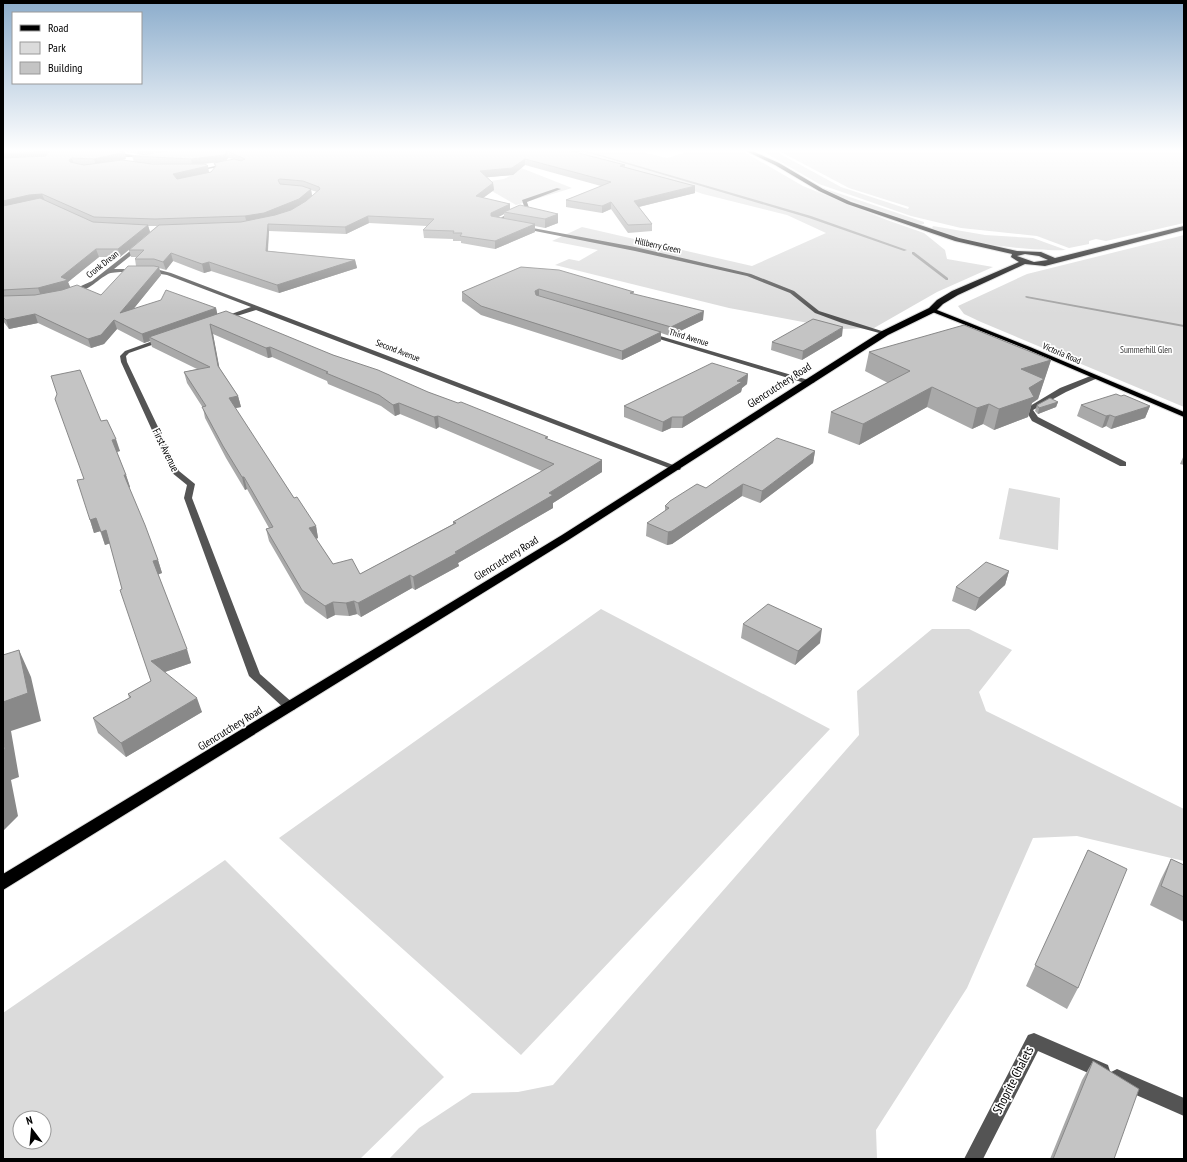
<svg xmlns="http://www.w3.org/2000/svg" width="1187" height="1162" font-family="'PT Sans Narrow',sans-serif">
	<rect width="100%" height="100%" fill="#fff"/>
	<path fill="#dbdbdb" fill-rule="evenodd" d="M578,151h60l29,7 24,-7h46l9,2 57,33 84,34 37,13 21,17 2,9 46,8 -56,25 -63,36 -34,1 -111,-21 -174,-43 14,-6 10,2 19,-11 -46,-9 30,-14 170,39 74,-33 -39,-18 -84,-21z
		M762,151h13l66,36 67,22 1,-2 -60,-19 -70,-37h405v72l-78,18 -10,-2 -7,2v3l-20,4 -32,-12 -76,-8 -50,-12 -92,-32z
		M481,152l91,36 -56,17 -38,-22 26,-4 8,-4z
		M814,185l110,37v2h-8l-75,-27z
		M933,226l52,9 48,3 33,12c-27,2 -114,-7 -134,-22z
		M1184,235v172l-203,-85 -17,-8 -6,-8 69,-32z
		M1009,488l51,10 -2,52 -59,-11z
		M601,609l229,120 -309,326 -242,-217z
		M932,629h37l43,21 -33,42 7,19 198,98v52l-107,-25 -44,2 -66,150 -91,142 1,29h-488l30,-31 53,-35 46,-1 35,-7 306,-350 -2,-44z
		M225,860l219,217 -84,82h-357v-146zM20,1118h24v24h-24z"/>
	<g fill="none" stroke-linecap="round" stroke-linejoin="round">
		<path fill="#a2a2a2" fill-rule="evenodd" d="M583,151h4l224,65 96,34 -3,1 -95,-33z
			M912,252h2l34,26v2h-2l-34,-26z
			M1026,296l158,29v2l-157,-29 -2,-1z"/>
		<g stroke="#dbdbdb" stroke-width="2">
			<path id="major" d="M932,308l98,39 154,65v5l-158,-68 -96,-38 -1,-1z"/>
		</g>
		<g stroke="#dbdbdb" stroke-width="2">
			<path id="highway" d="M746,151h6l27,12 44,26 28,13 108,36 58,13 24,1 14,6 129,-32v4l-139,36 -20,-2 -67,31 -15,9 -8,8 -47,23 -318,204 -567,351v-16l559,-339 320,-204 47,-23 8,-8 15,-9 67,-29 -8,-5 1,-3 -57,-13 -108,-37 -28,-13 -44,-26zM1025,254l14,2 9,4 -14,2 -17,-6z"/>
		</g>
		<path fill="#545454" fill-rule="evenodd" d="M114,151h4l1,2 29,4h-24l-8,-2z
			M228,163l1,2 -21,4 -2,-1z
			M557,188l4,1 -34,13 2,6 -33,15 -4,-1 32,-16 -2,-6z
			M522,226l113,21 116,27 43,17 25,20 69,22 -5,1 -41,-11 -27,-10 -25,-20 -43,-17 -112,-25 -115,-23z
			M139,244l5,1 -30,24h42l15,4 510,195 -1,2h-6l-418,-160 -32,10h-4v-2l31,-11 -84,-32c-9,-2 -52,-5 -59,-1 -11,6 -24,21 -38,19v-2l22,-10z
			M646,333h4l165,49 -7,2 -162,-49z
			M164,337l3,2 -1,1 -37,13 -3,3 1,6 52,109 16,13 -3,14 68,176 34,30 2,3 -2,3h-8l-37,-34 -65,-178 3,-13 -16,-13 -50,-110 -1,-6 5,-5z
			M1093,375l7,2 -34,15 -33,18 5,7 88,45v4h-6l-88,-45 -7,-12 35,-21z
			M1034,1033l74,32 2,6 -2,6 -6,2 -64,-28 -55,108h-19l64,-124z
			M1117,1069l67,29v18l-73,-32 -3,-6 3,-6z"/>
		<use href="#major" fill="#000" fill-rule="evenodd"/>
		<use href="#highway" fill="#000" fill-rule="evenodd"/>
	</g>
	<path fill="#a9a9a9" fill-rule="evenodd" d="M3,151h115l8,8 -10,2 18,1 -2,-6 27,-4 -21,2 -16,-3h470l-17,1 50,13v2l70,26 -56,14 13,17v7l-24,2 -17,-24 -9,4 -36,-6v-7l35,-14 -76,-21 -12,10 -27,2 7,6 1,7 -11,8 27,6v5l48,5v9l-13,5 -10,-2v6l-40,17 -34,-6v-2h-8v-2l-29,-1 -1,-8 4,-4 -58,-3 -23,11 -77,-3 -1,20 87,9 2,8 -78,25 -68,-22 -7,2 -31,-12 -7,9 -7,-2 2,7 -28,34 83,-1 1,6 116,41 215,84 54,21v12l-49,31v5l-95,55 1,3 -44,24 -3,-2 -51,29 -4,-3 -8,2 -14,-1 -8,4 -22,-16 -36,-62 -3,-12 3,-1 -22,-39 -2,1 -19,-32 -21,-40 -2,-10 -16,-25 -3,-11 13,-3 -45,-22 -2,-6 -6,2 -27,-14 -13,15 -13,4 -53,-25 -29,6 -6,-8zM228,158l5,1 -7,2zM220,162l-6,1 1,4 -4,5h-2l-6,-8zM141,163l23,1h-12zM311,190l6,2 -5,4zM504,214v5l-6,-2zM148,226h9l-7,6zM129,250l2,7h5l-1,2 1,7 -35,29 -31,-8 -2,-5 31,-25h21zM213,334l55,24 4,-1 55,24 1,3 53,22 14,10 5,-2 36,15 3,-2 103,44 -89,51v2l-93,50 -27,-10 -17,-25 2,-1 -2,-12 -22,-28 -59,-90 6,-1 -3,-11 -19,-29z
		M521,267l113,27 69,26 -33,16 -9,-3v8l-39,19 -141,-45 -19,-14v-9z
		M842,336l-40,24 -31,-10 1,-8z
		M869,352l182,8 -13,39 -6,4 -4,14 -34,13 -11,-6 -11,5 -45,-22 -68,38 -31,-12 3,-21 57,-29 -23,-12z
		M748,374l-1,10 -5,4 -1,4 -59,36h-11l-9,4 -38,-15v-11z
		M1058,402l-2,5 -18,7 -3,-3 2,-6z
		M1081,405l69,1 -5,12 -34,11 -5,-3 -4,2 -25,-12z
		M101,421l19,30 -3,1 9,23 4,12h-1l29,73 4,13 -4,1 33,89 -26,9 37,40 -76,45 -28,-24 -5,-15 36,-20 -1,-4 23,-13 -29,-92 -12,-46 -5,2 -5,-14 -6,2 -4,-13 -6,-41z
		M815,451l-2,12 -53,40 -18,-7 -70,48 -5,1 -21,-9 1,-13 18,-12v-5l41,-18z
		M1184,455v10l-4,-1z
		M1009,571l-4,14 -30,26 -23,-10 4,-14z
		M743,624l77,19 -25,22 -54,-27z
		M1088,850l-10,138 -11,21 -41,-23z
		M1171,859l13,6v57l-34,-17 11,-26z
		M1093,1061l21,98h-64l32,-79z"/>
	<path fill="#898989" d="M47,151l2,7 -46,2v-6z
		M137,151h38l-37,3z
		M227,151l1,7 -2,3 -34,4 -1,-6z
		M555,151h37l-37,2z
		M125,152l1,7 -30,7 -2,-7z
		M72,158l2,7 -3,2 -2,-7z
		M525,159v6l-12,10 -33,3v-7z
		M208,166l1,6 -34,9 -2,-7z
		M493,183l1,7 -18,13v-7z
		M695,186v7l-61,15v-7z
		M311,189l1,7 -12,10 -34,15 -19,3 -2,-8z
		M42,194l3,7 -42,7v-7l26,-6z
		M611,202v7l-9,4v-7z
		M510,204v7l-6,1v2l-13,7v-8z
		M558,214v9l-13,5v-9z
		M368,216l1,7 -23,11 -1,-7z
		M268,224l1,7 -2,27 -1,-7z
		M535,224v8l-40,17v-8z
		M148,225l2,7 -30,25 -2,-8z
		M96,249l3,8 -31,25 3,7 -30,7 -3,-8 23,-11z
		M171,253l2,8 -7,9 -3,-8z
		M355,260l2,8 -78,25 -2,-8z
		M209,262l2,9 -7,2 -2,-9z
		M159,267l2,8 -38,47 -3,-9z
		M539,289v9l-4,2v-9z
		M216,308l2,9 -69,20 1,4 -6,2 -2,-9z
		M704,311l-1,9 -33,16 1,-9z
		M35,314l3,9 -29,6 -3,-9z
		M114,320l3,9 -13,15 -13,4 -3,-9z
		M210,324l3,10 8,42 -3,-10z
		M843,327l-1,9 -40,24 1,-9z
		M661,332v9l-39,19v-9z
		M270,347l2,10 -4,1 -2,-10z
		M1051,360l-13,39 -6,4 -4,14 -34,13 5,-21 22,-40z
		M748,374l-1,10 -5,4 -1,4 -59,36 1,-11 54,-36z
		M932,387l-5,20 -68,38 4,-21z
		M238,396l3,11 -10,2 -2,-11z
		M1058,402l-2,5 -18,7 1,-6z
		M399,403l1,11 -5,2 -2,-11z
		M989,404l-6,20 -11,5 5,-21z
		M1150,406l-5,12 -34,11 4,-12z
		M1110,415l-4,11 -4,2 4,-12z
		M438,416l1,11 -3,2 -2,-12z
		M672,417l-1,11 -9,4 1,-10z
		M116,439l4,12 -4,1 -4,-12z
		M815,451l-2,12 -53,40 2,-12z
		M602,460v12l-49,31v5l-95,55 1,3 -44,24 -2,-13 42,-25z
		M124,475h2l4,12 -2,1z
		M242,477h2l3,12 -2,1z
		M743,484l-1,12 -70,48 -5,1 1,-13z
		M96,518l5,13 -7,2 -4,-13z
		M316,526l2,12 -6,2 -3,-12z
		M106,530l5,13 -6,2 -4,-13z
		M158,560l4,13 -5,2 -4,-14z
		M1009,571l-4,14 -30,26 4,-13z
		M410,575l2,13 -51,29 -3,-14z
		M354,601l3,13 -8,2 -3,-13z
		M333,602l2,13 -8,4 -2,-13z
		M822,629l-2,14 -25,22 3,-14z
		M187,649l4,14 -35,12 -5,-14z
		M19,650l12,27 10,44 -30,10 8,46 -8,3 7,36 -15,15v-129z
		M197,698l5,14 -76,45 -5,-14z"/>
	<path fill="#c4c4c4" stroke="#898989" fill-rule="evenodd" d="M3,151h115l7,1 -31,7 -22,-1 -3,2 1,2 14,3 38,-5 30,4h53l3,2 -35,8 4,5 34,-7 5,-6 -2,-3 20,-4 7,2 4,-2 -18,-8 -3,4 -33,4 -59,-3 37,-5h402l54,14 -5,1 75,20 -61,15 18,23 -24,1 -17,-23 -9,4 -36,-6 45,-18 -86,-23 -13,9 -32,3 13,12 -17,13 34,8 -19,9v3l44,8 -40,17 -35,-5 2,-3h-9l1,-2 -31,-1 11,-11 -66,-3 -23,11 -77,-3 -2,27 89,9 -78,25 -68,-23 -7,2 -31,-11 -8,9 -9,-3h-19l9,-9h-15l30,-25 82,-3 34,-7 16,-5 15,-9 14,-12 -1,-2 -16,-6 -23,-2 -2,1 2,4 22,2 9,3 -12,10 -35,14 -19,3 -90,3 -61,-2 -52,-23 -13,1 -26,6v-43l43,-2 3,-4 -2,-1 -44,3z
		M40,198l53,24 55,3 -30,24h-22l-35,28 7,3 -30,8 -35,2v-84z
		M520,205l38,9 -13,5 -41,-7z
		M128,266h26l5,1 -39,46 41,-13 5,-10 50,18 -74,26 -28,-14 -13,15 -13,4 -53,-25 -29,6 -3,-3v-21l32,-1 27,-5 15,-5 24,10z
		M521,267l38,3 75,22 -4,1 74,18 -33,16 -132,-38 -4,2 1,4 125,37 -39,19 -141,-45 -19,-14z
		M226,311l107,44 45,15 50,22 30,11 3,-1 87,35 -3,1 57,22 -53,33 4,2 -98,57 2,1 -44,24 -3,-2 -52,28 -4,-2 -8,2 -13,-1 -8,4 -23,-16 -36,-61 7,-2 -29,-50h-2l-19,-31 -21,-39 4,-1 -22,-34 26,-5 -61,-30zM210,324l56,24 4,-1 58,25 -2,1 53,22 14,10 6,-2 35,14 4,-1 116,48 -101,58 3,1 -96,51 -8,-15 -19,5 -24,-36 7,-2 -19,-29 -3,1 -65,-100 9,-2 -20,-30z
		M813,319l30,8 -40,24 -31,-9z
		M964,325l87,35 -30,9 23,10 -15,9 5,9 -35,12 -10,-5 -12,4 -45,-21 -69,37 -32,-12 79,-41 -41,-19z
		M712,363l36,11 -11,7 5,1 -59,35h-11l-9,5 -39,-16z
		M80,370l21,51 6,-1 9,19 -4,1 14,35h-2l21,50 13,35 -5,1 34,88 -36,12 46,37 -76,45 -28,-25 38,-21 -3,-3 23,-13 -31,-91 2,-1 -16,-59 -5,2 -5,-14 -6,2 -13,-40 7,-1 -29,-80 2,-5 -6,-18z
		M1116,394l5,2 3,-1 26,11 -35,11 -5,-2 -4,1 -25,-11z
		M1050,398l8,4 -19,6 -2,-3z
		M777,438l38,13 -53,40 -19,-7 -71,47 -4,1 -21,-9 22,-15 -4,-2 5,-5 27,-17 9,4z
		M986,562l23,9 -30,27 -23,-11z
		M768,604l54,25 -24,22 -55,-27z
		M19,650l9,43 -25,9v-47z
		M3,738l2,11 -2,1z
		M1088,850l39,19 -49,119 -43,-23z
		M1171,859l13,6v32l-23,-11z
		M1093,1061l46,28 -25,70h-61z"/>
	<linearGradient id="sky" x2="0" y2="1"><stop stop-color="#8cadcc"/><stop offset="0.48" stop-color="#fff"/><stop offset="1" stop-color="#fff" stop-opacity="0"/></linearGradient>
	<rect width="1187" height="314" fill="url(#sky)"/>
	<g text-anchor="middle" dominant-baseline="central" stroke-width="3.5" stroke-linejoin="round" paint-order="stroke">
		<g font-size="9" fill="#000" stroke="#fff">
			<text transform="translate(658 245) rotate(12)">Hillberry Green</text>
			<text transform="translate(102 264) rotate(-38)">Cronk Drean</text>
			<text transform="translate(689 337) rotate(17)">Third Avenue</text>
			<text transform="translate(398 350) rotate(21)">Second Avenue</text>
			<text transform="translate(1062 353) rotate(23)">Victoria Road</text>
		</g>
		<g font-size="9" fill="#323232" stroke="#fff">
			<text x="1146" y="349">Summerhill Glen</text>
		</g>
		<g font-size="11" fill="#000" stroke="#fff">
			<text transform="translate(779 385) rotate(-33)">Glencrutchery Road</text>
			<text transform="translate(166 450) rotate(64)">First Avenue</text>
			<text transform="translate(506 558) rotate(-32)">Glencrutchery Road</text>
			<text transform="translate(230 728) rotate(-32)">Glencrutchery Road</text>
		</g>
		<g font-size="13" fill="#000" stroke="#fff">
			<text transform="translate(1013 1080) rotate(-63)">Shoprite Chalets</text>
		</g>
	</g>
	<rect width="1187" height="1162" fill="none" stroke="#000000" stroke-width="8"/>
	<rect x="12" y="12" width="130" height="72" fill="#ffffff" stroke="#999999"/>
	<rect x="20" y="25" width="20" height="6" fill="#000000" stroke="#999999"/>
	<text x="48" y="32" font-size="12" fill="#000000">Road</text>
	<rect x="20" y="42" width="20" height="12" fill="#dbdbdb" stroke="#999999"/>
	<text x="48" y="52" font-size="12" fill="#000000">Park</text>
	<rect x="20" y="62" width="20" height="12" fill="#c4c4c4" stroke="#999999"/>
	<text x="48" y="72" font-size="12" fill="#000000">Building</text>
	<g transform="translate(32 1130) rotate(344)"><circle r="19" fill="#ffffff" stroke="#999999"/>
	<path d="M0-3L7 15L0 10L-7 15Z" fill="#000000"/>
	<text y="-6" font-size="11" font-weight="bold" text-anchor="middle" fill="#000000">N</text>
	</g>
</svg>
